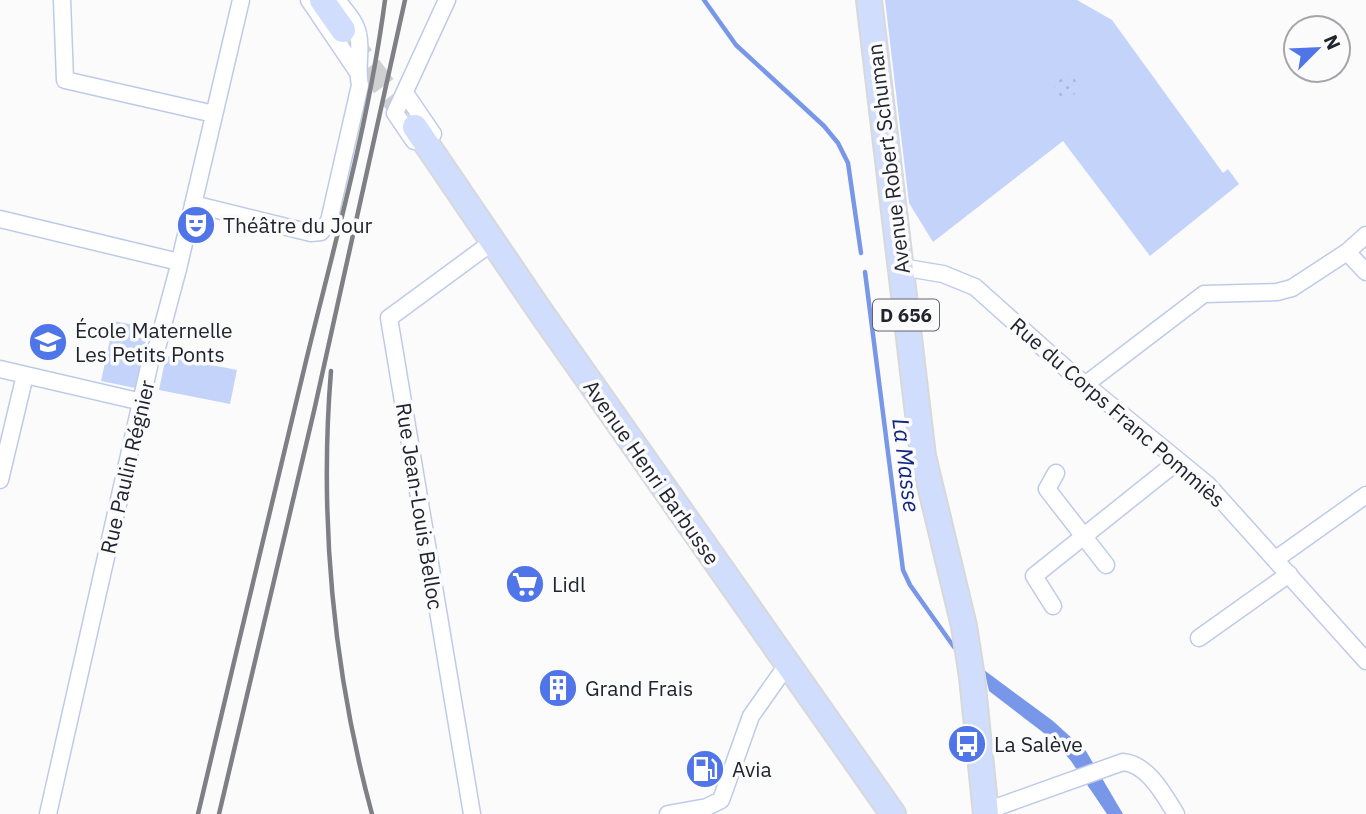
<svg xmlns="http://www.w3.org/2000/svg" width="1366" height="814" font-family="'IBM Plex Sans',sans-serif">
	<defs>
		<pattern id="park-dots" width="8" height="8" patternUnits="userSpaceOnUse" patternTransform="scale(1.75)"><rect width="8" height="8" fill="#c3d3fa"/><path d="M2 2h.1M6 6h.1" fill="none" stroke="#a7b5d7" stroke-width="1.8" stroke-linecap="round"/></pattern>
	</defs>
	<rect width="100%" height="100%" fill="#fbfbfb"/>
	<path fill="#c3d3fa" d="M885,0h192l35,20 111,153 5,-4 11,15 -89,72 -87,-115 -130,101 -24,-39z
		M114,321l35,7 -14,60 -34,-7z
		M166,356l71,14 -7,34 -71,-14z"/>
	<path fill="url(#park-dots)" d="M1071,73l10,17 -18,11 -10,-17z"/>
	<path fill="#7897e8" d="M984,670l69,51 33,30 37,63h-16l-36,-53 -18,-21 -64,-49z"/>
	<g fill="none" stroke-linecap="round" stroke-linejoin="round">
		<path stroke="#7897e8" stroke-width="4.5" d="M704,0l32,45 88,81 14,17 10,20 13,90
			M865,272l38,298 7,15 44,62"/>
		<path stroke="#cfd0d2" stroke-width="24" stroke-dasharray="24 12" stroke-linecap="butt" d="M348,38l64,86"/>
		<g stroke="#becbe8" stroke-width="19">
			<path id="minor" d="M62,0l3,80 149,34
				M309,0l48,71
				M405,93l28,41
				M414,141l-19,-28 52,-113
				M193,204l118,29 10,-1 8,-11 31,-136c-4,-17 2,-35 -2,-51 -2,-13 -14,-24 -21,-34
				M0,219l179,43
				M1347,252l19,-17
				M901,267l42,7 32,13 94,84 139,114 158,176
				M0,369l142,33
				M1086,384l118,-90 73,-2 15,-4 55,-36 19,20
				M1056,473l-9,16 59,76
				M0,480l25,-105
				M1276,559l90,-64
				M1053,606l-19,-30 144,-115
				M1199,638l90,-64
				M986,811l137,-49c25,2 41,33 53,52
				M48,814l103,-456 7,-14 20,-75 63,-269
				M472,814l-83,-496 98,-72
				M668,814l39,-7 14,-7 30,-84 36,-51"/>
		</g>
		<g stroke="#d7d8da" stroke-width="28">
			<path id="primary" d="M322,0l21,30
				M869,0l54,456 41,170 8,51 14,137
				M415,127l125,184 353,503"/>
		</g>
		<use href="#minor" stroke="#fff" stroke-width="16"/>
		<use href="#primary" stroke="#d1ddfd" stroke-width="24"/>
		<path stroke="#7e8086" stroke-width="4.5" d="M331,371c-12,147 2,300 41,443
			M198,814c36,-151 71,-302 108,-453 29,-119 63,-239 79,-361
			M219,814l95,-403 91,-411"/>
	</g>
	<defs>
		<g id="theatre-disc" transform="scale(2.0125)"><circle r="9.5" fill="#4f75e9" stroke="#fbfbfb"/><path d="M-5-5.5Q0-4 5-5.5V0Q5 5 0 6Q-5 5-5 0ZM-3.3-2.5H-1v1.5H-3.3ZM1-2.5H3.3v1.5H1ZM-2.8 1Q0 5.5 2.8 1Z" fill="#fff"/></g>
		<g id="school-disc" transform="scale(2.0125)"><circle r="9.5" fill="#4f75e9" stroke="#fbfbfb"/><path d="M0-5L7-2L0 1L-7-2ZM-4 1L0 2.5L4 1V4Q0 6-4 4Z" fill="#fff"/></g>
		<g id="supermarket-disc" transform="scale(2.0125)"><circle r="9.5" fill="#4f75e9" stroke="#fbfbfb"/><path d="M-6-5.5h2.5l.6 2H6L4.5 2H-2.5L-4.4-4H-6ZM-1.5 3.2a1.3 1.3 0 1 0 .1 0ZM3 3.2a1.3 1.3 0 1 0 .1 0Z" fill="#fff"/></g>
		<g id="building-disc" transform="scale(2.0125)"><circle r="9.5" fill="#4f75e9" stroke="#fbfbfb"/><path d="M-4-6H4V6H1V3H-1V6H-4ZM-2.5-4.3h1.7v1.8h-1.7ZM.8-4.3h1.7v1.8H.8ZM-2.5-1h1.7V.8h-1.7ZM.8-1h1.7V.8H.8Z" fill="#fff"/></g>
		<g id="bus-disc" transform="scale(2.0125)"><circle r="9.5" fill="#4f75e9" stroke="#fbfbfb"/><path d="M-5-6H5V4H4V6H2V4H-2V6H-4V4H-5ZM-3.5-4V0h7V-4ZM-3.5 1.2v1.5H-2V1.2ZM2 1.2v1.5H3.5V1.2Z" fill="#fff"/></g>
		<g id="fuel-disc" transform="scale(2.0125)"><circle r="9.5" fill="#4f75e9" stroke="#fbfbfb"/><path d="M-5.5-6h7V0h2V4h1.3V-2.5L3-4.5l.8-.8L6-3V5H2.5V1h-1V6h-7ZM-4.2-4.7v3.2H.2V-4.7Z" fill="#fff"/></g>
	</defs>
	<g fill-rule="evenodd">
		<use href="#theatre-disc" x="196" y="225"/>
		<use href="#school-disc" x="48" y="342"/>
		<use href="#supermarket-disc" x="525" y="584"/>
		<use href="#building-disc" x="558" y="688"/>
		<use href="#bus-disc" x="967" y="744"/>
		<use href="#fuel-disc" x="705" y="769"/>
	</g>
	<g text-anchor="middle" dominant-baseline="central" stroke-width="7" stroke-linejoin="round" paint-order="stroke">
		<rect fill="#fbfbfb" stroke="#62646c" stroke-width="2" x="873" y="299.5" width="66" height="31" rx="5"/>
		<g font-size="19" font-weight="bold" fill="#20242f">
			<text x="906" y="315">D 656</text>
		</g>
		<g font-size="21" fill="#20242f" stroke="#fbfbfb">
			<text transform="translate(888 159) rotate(-97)">Avenue Robert Schuman</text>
			<text transform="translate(1118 412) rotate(41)">Rue du Corps Franc Pommiès</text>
			<text transform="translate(127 467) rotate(-77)">Rue Paulin Régnier</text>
			<text transform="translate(652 472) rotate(55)">Avenue Henri Barbusse</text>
			<text transform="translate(420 506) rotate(81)">Rue Jean-Louis Belloc</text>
		</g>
		<g font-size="21" fill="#20242f" stroke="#fbfbfb" text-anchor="start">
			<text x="223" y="225">Théâtre du Jour</text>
			<text x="75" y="330">École Maternelle<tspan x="75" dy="24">Les Petits Ponts</tspan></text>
			<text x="552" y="584">Lidl</text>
			<text x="585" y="688">Grand Frais</text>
			<text x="994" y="744">La Salève</text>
			<text x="732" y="769">Avia</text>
		</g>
		<g font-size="23" font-style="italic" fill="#122581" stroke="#fbfbfb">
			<text transform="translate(907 465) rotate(83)">La Masse</text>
		</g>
	</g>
	<g transform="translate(1317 49) rotate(66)"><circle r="33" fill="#fbfbfb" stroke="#a3a5a9" stroke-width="2"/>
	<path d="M0-5L12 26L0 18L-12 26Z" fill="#4f75e9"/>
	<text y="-10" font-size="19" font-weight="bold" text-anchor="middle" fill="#20242f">N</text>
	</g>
</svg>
